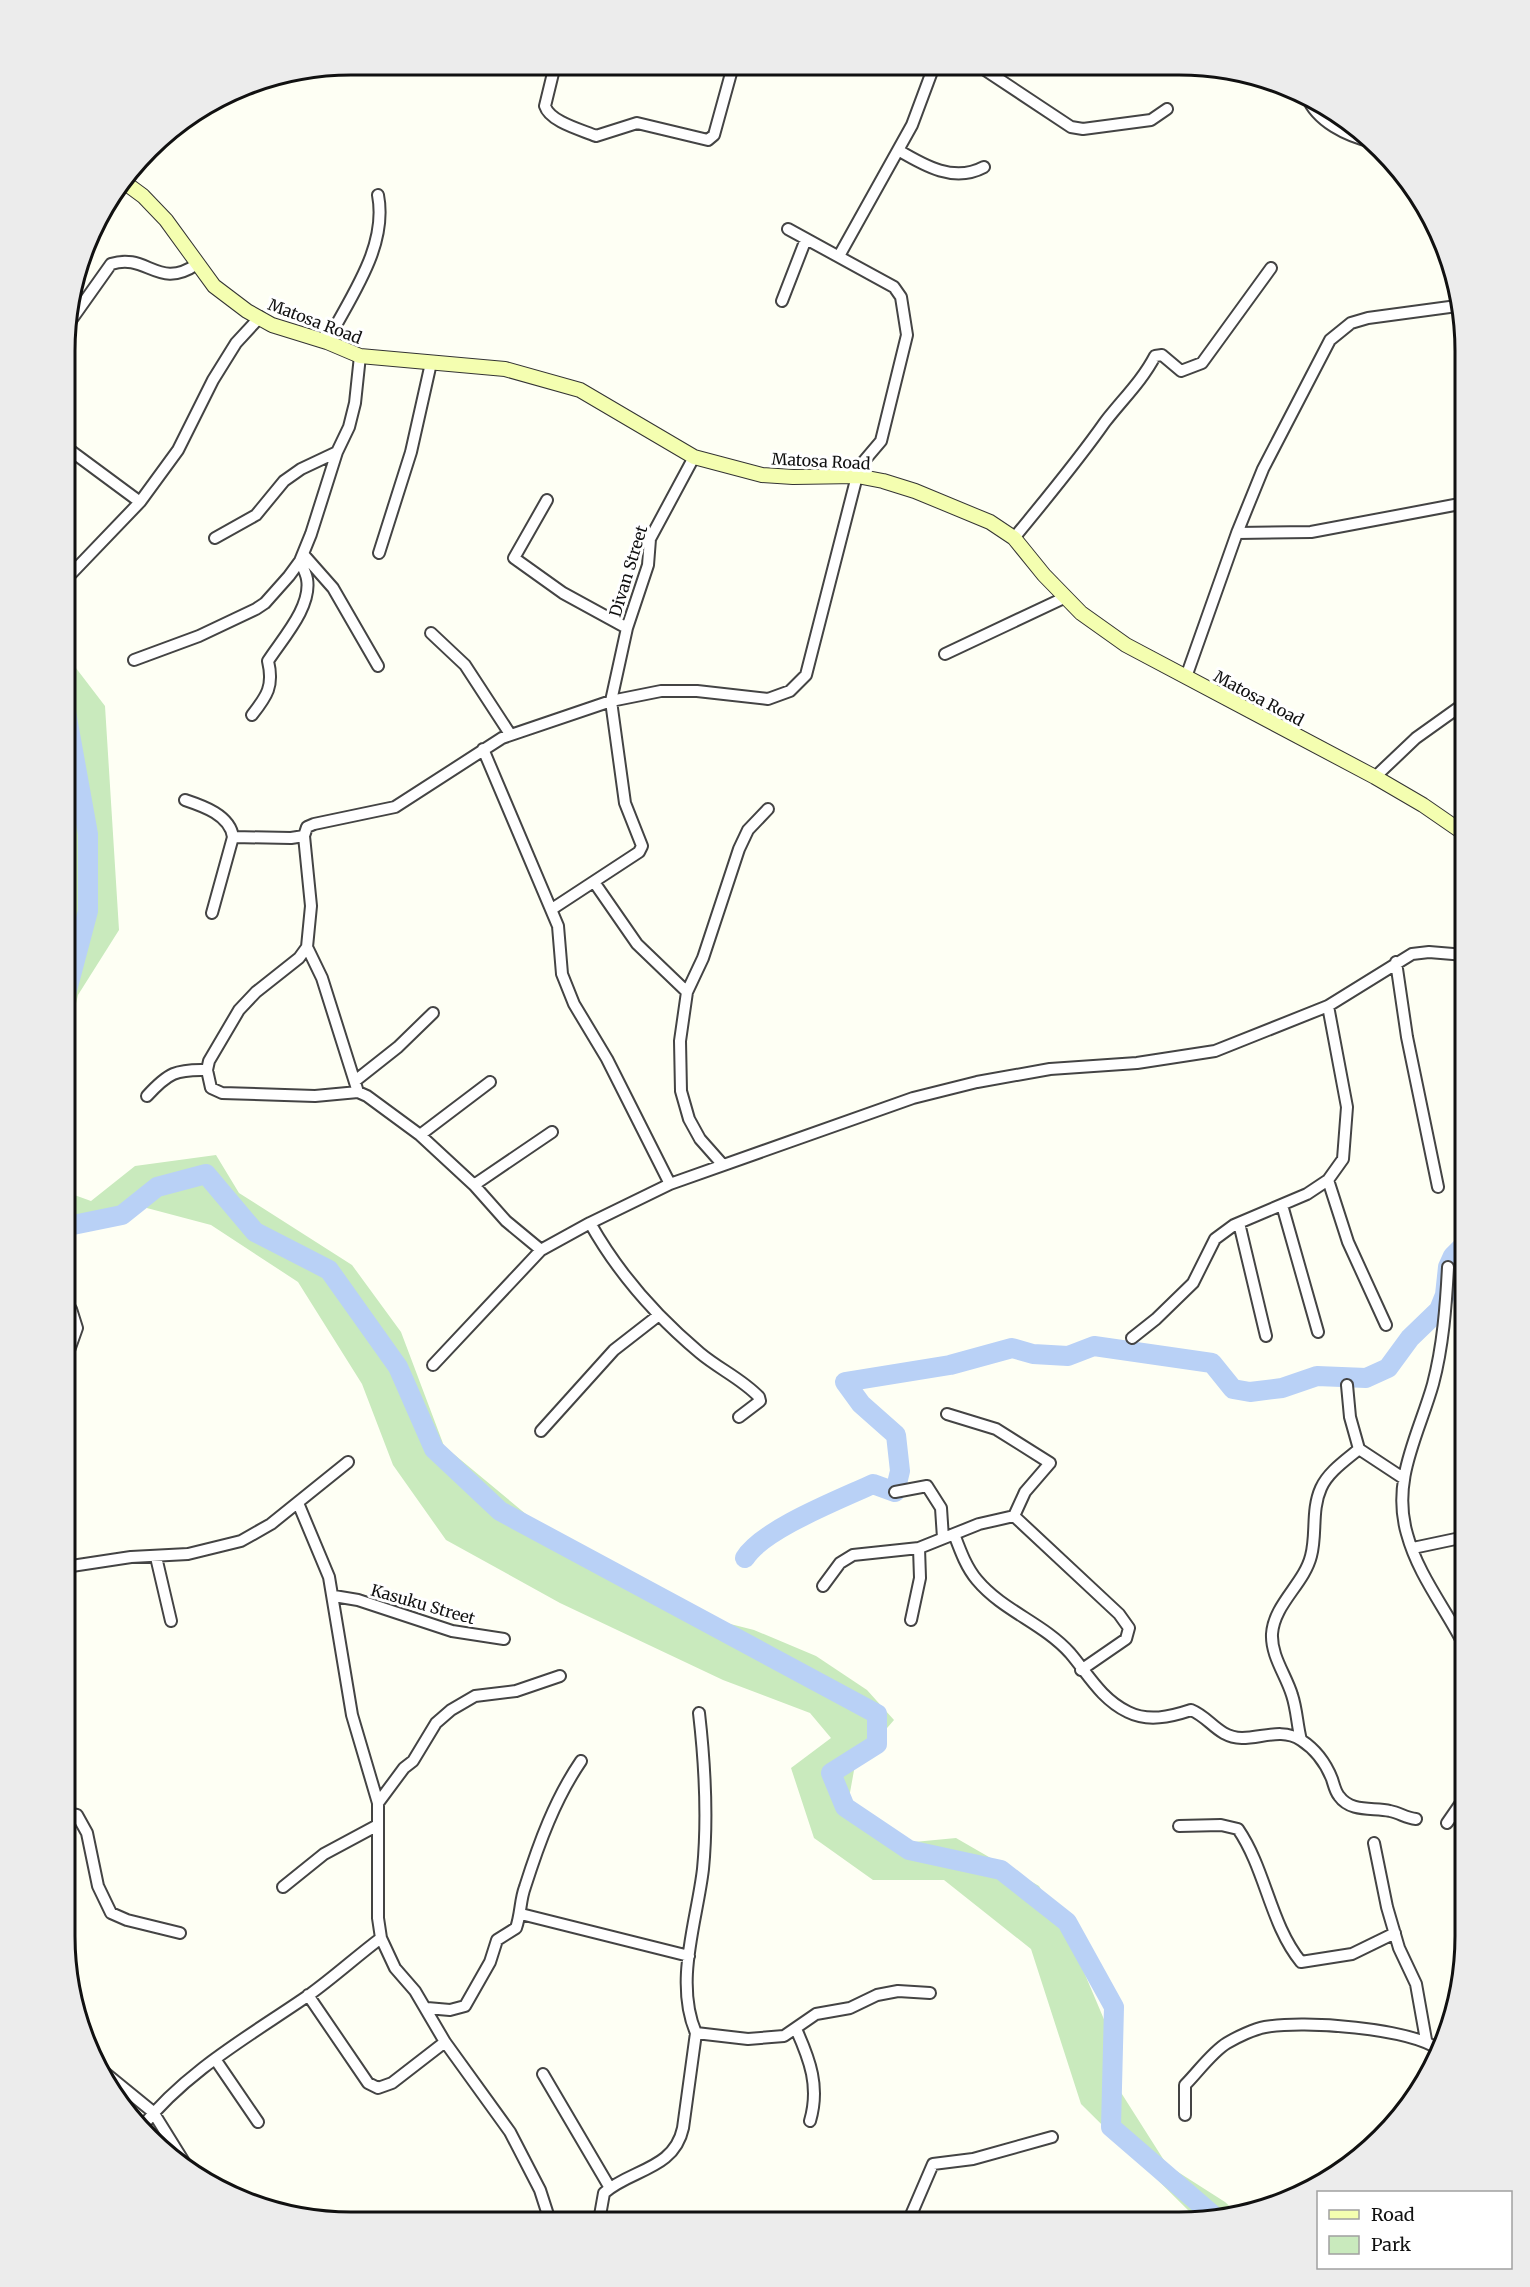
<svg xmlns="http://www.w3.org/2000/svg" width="1530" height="2287" font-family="Merriweather,serif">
	<rect width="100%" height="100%" fill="#fefff4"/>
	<path fill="#c9eabd" d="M66,655l39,51 14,224 -41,65 -12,51z
		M216,1155l23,38 113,72 49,67 43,114 124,103 115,63 71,18 62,26 51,34 27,30 -39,45 -8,44 67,33 42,-4 83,48 31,53 44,104 6,48 47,74 58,37 10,9 -38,8 -116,-115 -50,-155 -87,-69h-71l-59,-42 -23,-70 40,-30 -21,-25 -87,-33 -163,-77 -114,-63 -53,-75 -31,-81 -64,-102 -87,-57 -68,-18 -64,22 -13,-3v-34l25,9 44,-35z"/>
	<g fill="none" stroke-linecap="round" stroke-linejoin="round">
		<path stroke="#b9d1f6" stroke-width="20" d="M66,994l22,-83v-77l-22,-122
			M66,1221l2,5 54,-11 35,-28 49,-13 49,58 74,38 69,97 36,82 66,62 377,203v30l-46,29 14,34 64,43 92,20 66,52 47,85 -3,120 103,89
			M745,1558c18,-29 96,-59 128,-74l22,8 5,-21 -4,-36 -35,-31 -16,-22 105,-17 62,-17 21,6 35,2 26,-10 118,17 21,26 17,3 32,-4 35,-12 49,2 22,-10 22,-30 29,-28 6,-15 3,-28 5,-11 12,-12"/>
		<g stroke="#444" stroke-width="14">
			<path id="street" d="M555,65l-10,41c5,16 37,24 51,30l41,-13 71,17 6,-5 19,-69
				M979,66l92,61 12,2 68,-9 16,-11
				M1307,97c10,25 40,39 65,45
				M898,150c27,16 56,33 86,17
				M839,256l73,-131 22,-59
				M782,301l24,-62
				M67,326l44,-62c36,-12 47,27 86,0
				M327,342c23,-45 61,-95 51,-147
				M67,448l73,54
				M547,500l-33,58 49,35 64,35
				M1237,533l74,-1 154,-29
				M215,538l41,-23 28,-34 17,-12 36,-17
				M1014,538c31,-38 63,-76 91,-116 17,-22 37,-41 50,-66l7,-1 19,16 21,-8 69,-95
				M379,553l32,-101 20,-89
				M303,554l30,34 45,78
				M70,575l70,-73 38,-52 35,-70 23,-37 24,-26
				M431,633l34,32 45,69
				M945,654l121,-57
				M134,660l65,-24 57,-27 9,-6 24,-27 11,-15 11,-27 26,-82 12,-25 6,-24 5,-47
				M1186,677l51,-144 26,-64 67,-129 21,-17 17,-5 89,-12
				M252,715c15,-19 22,-29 16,-54 14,-22 44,-54 39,-82 -1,-6 -5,-13 -7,-18
				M483,749l75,177 4,48 12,30 33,55 63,125
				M1375,777l41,-39 49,-35
				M185,800c18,6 45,15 48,37l58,1 13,-2 7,70 -4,41 -8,11 -43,34 -17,18 -30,51 -2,9
				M304,836l3,-9 7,-3 81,-17 107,-69 109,-37 50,-10h36l71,8 22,-8 16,-16 51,-199 7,-15 17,-20 26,-106 -6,-38 -7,-10 -106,-58
				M594,882l43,62 50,48
				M552,909l87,-57 3,-6 -17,-43 -14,-102 16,-73 21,-63 2,-26 44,-82
				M212,913l21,-76
				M307,947l15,31 36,114
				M1396,962l11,75 31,150
				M355,1081l43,-34 35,-34
				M147,1096c21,-23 29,-27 60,-26l4,18 11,5 93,3 43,-4 9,4 53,39 54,50 32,36 35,29 49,-27 80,-39 243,-86 64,-16 73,-13 87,-6 78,-12 113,-45 84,-52 17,-2 36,3
				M420,1135l70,-53
				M723,1165l-23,-26 -11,-20 -8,-28 -1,-50 7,-49 16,-34 36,-109 9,-19 20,-21
				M1328,1180l20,62 38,83
				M474,1185l78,-53
				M1282,1205l36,127
				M590,1223c28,50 66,93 110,130 19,16 42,26 59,44l1,4 -21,16
				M1239,1223l27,113
				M1448,1267c-2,39 -5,79 -15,117 -14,50 -42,96 -26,150 11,41 39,75 58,113
				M1132,1338l24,-19 37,-36 22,-44 19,-14 73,-31 21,-14 15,-21 4,-52 -19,-101
				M433,1365l108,-115
				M65,1373l2,-17 10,-28 -6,-19
				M1347,1385l3,32 9,32 44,29
				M947,1414l49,15 54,34 -25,29 -11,24
				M541,1431l73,-81 45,-35
				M895,1492l32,-6 14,22 2,30
				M298,1503l31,74 23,138 26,88v115l3,20 14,30 20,23 30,51 65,90 30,58 10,31
				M1014,1516l105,98 10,14 -3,11 -45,31
				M954,1534l25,-10 35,-8
				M1413,1548l52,-11
				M156,1557l15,64
				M65,1567l66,-10 57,-3 53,-13 30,-17 77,-62
				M823,1586l17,-23 13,-8 66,-7
				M334,1596l24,4 94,31 52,8
				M911,1620l9,-42 -1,-30 35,-14c6,16 12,33 23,46 26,31 66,43 93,73 18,21 31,46 58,59 20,10 42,5 63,-2 20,8 26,27 51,28 20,0 40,-10 59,2 14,9 25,24 31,39 2,6 3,12 7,17 12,17 35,11 51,15 10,2 16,7 26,8
				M1301,1740c-4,-15 -4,-30 -9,-45 -6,-20 -21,-39 -20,-61 2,-30 32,-50 39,-78 6,-22 0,-46 10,-68 7,-16 25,-28 38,-39
				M378,1803l26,-35 9,-7 23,-38 15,-13 24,-14 41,-5 44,-15
				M65,1813l12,2 10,18 11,53 13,27 16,7 53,13
				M1447,1823l18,-26
				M1179,1826l42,-1 17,4c28,41 32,95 63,133l51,-8 43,-21
				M1374,1843l13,64 12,41 17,36 10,56
				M283,1887l41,-33 54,-29
				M521,1914l168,42
				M308,1995l60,88 10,5 14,-5 53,-41
				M427,2008l23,2 15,-4 25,-44 7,-22 19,-12c5,-14 4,-28 9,-41 14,-44 30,-88 56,-126
				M796,2029c14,31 24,58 14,92
				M696,2033l52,6 36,-3 32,-22 34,-6 27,-13 21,-4 32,2
				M215,2059l43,63
				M99,2068l54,44 36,58
				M543,2074l67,114
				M1185,2115v-30c13,-13 27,-33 42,-42 10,-6 27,-14 38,-16 39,-7 144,1 175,23
				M141,2128c45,-57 110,-93 168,-133 25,-18 48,-39 72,-57
				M599,2221l5,-28c27,-24 70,-23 79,-65l13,-95c-22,-51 1,-112 7,-164 5,-52 2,-104 -4,-156
				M908,2222l25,-58 40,-5 79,-22"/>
		</g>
		<g stroke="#333" stroke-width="16">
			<path id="secondary" d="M124,182l19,14 23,24 48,66 33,25 25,14 55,17 33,14 145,13 75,21 114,67 68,18 31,2 64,-1 26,5 32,10 75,31 24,16 30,37 37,38 45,32 249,132 48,28 42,29"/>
		</g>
		<use href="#street" stroke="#fff" stroke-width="10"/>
		<use href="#secondary" stroke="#f4feb0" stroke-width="14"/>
	</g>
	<g text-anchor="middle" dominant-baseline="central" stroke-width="6" stroke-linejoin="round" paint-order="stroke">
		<g font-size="16" fill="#111" stroke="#fff">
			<text transform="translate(315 321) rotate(21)">Matosa Road</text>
			<text transform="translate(821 461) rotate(3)">Matosa Road</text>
			<text transform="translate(628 571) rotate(-73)">Divan Street</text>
			<text transform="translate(1259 698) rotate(28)">Matosa Road</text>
			<text transform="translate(423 1604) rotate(16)">Kasuku Street</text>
		</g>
	</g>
	<path d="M0 0H1530V2287H0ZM351 75H1179A276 276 0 0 1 1455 351V1936A276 276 0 0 1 1179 2212H351A276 276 0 0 1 75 1936V351A276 276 0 0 1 351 75Z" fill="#ececec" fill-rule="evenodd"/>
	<path fill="none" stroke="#111" stroke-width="3" d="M351 75H1179A276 276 0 0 1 1455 351V1936A276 276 0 0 1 1179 2212H351A276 276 0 0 1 75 1936V351A276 276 0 0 1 351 75Z"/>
	<rect x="1317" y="2191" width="195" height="78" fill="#ffffff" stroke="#a0a0a0" stroke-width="1.5"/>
	<rect x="1329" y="2210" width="30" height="9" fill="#f4feb0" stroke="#a0a0a0" stroke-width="1.5"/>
	<text x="1371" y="2221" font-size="18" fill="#111111">Road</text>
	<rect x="1329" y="2236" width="30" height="18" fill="#c9eabd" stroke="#a0a0a0" stroke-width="1.5"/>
	<text x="1371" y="2251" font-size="18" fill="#111111">Park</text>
</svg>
